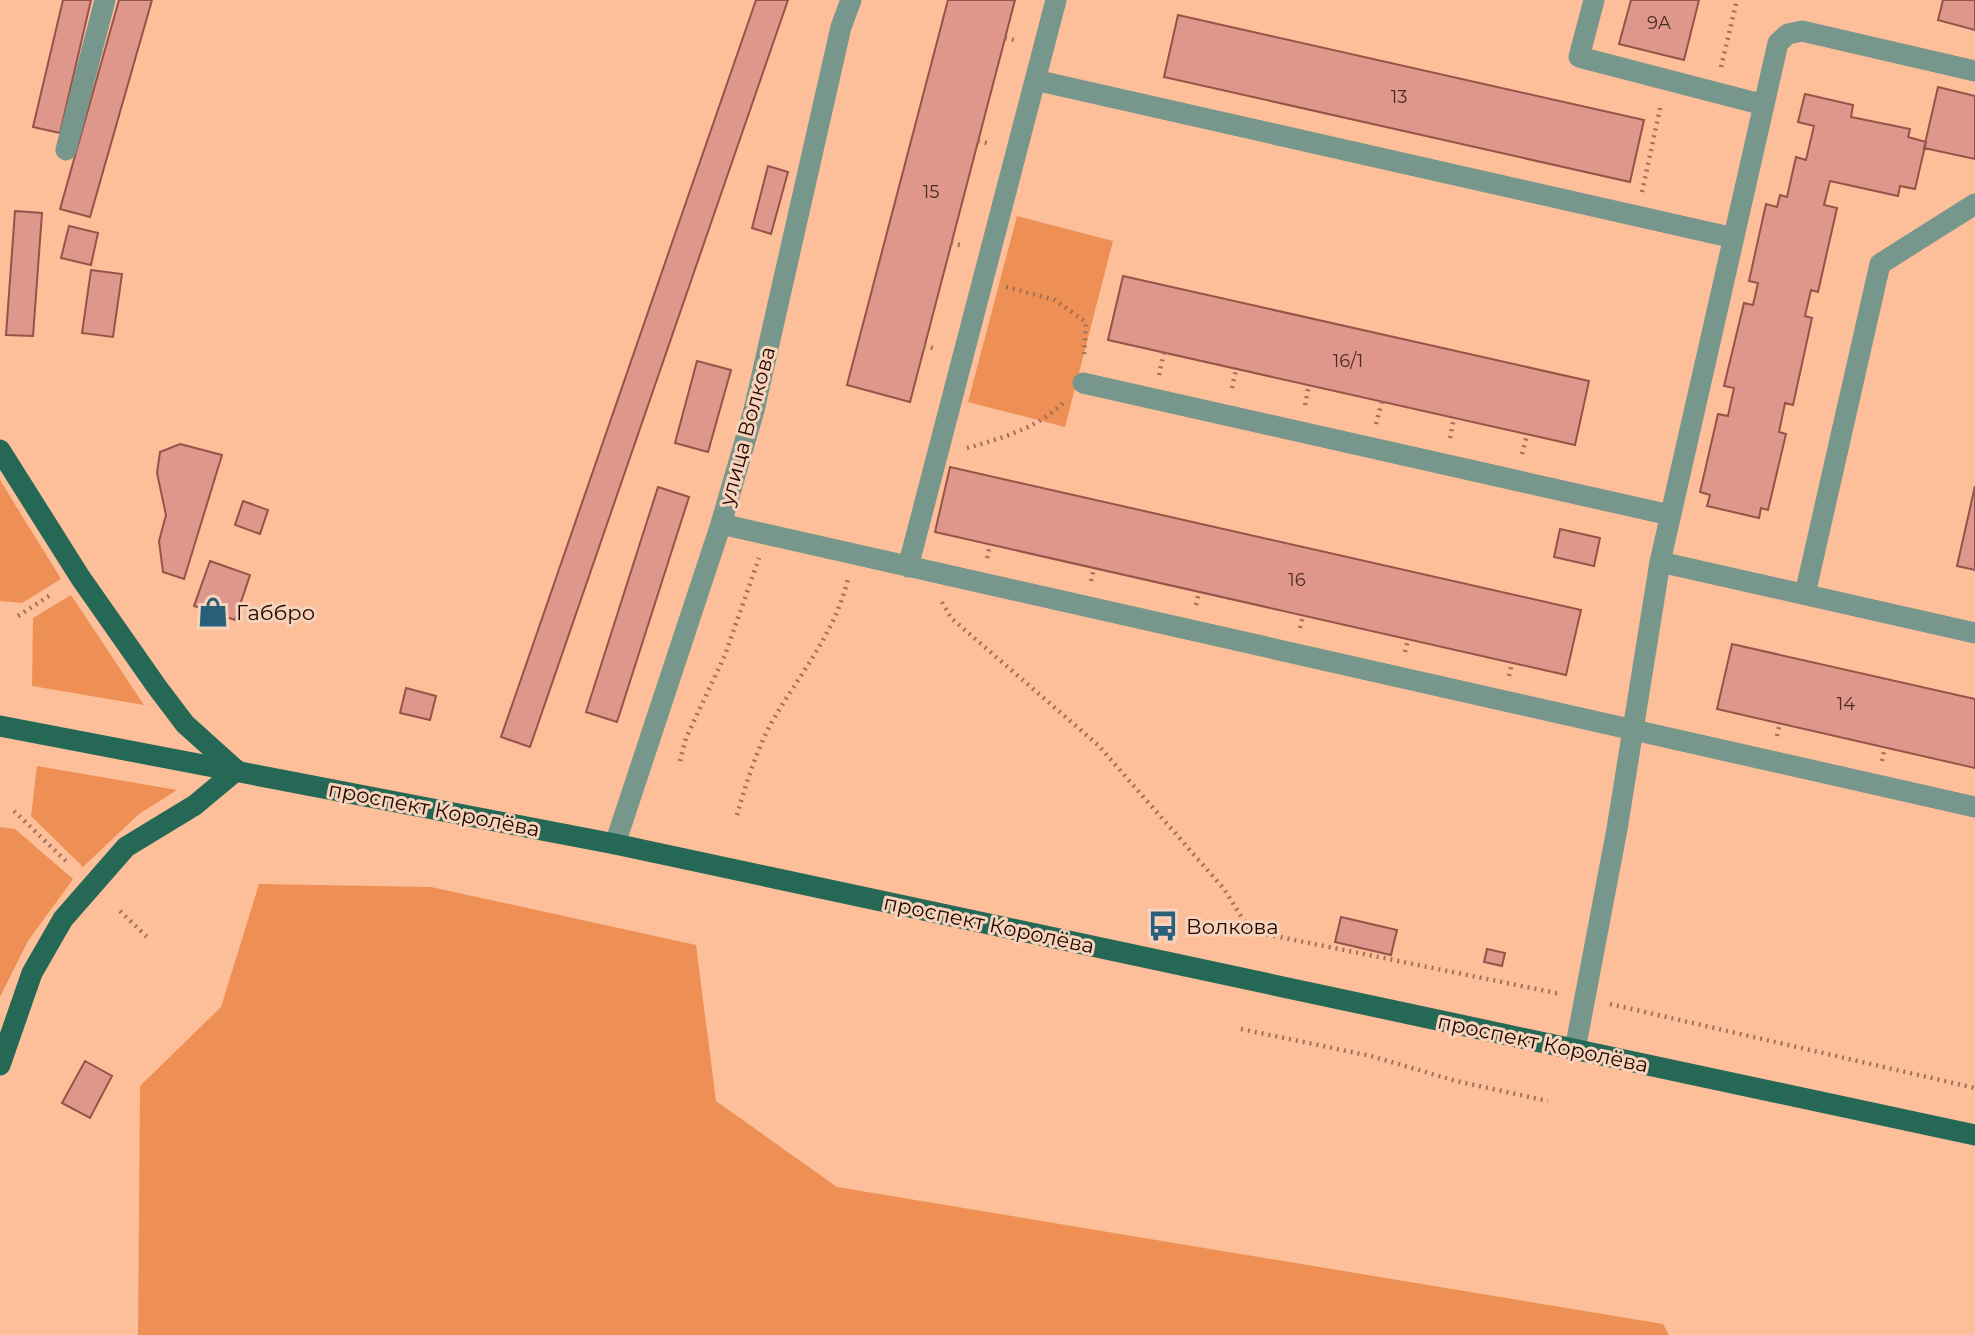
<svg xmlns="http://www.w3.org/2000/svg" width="1975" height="1335" font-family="Montserrat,sans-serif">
	<rect width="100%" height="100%" fill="#fdbe9a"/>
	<path fill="#ee9055" d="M1017,216l96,25 -48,186 -97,-25z
		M0,480l61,99 -39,24 -22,-2z
		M71,595l73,110 -112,-19 1,-68z
		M37,766l140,24 -38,24 -56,53 -52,-51z
		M0,827l15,2 58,50 -45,62 -28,56z
		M259,884l172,3 265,58 20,156 121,86 826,137 6,11h-1531l2,-249 81,-79z"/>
	<path fill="#de978a" stroke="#945448" stroke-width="2" d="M63,0h28l-31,133 -27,-6z
		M119,0h33l-62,217 -30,-8z
		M756,0h32l-258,747 -29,-10z
		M948,0h67l-105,402 -63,-17z
		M1631,0h68l-15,60 -65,-16z
		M1943,0h32v30l-37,-10z
		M1178,15l466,105 -14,62 -466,-105z
		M1938,87l37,9v63l-51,-11z
		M1805,94l48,11 -2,12 59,12 -2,8 18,5 -11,47 -15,-3 -2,10 -68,-15 -6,24 13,3 -19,84 -7,-2 -6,26 7,2 -19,87 -8,-2 -6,29 7,2 -18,76 -7,-2 -2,10 -52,-12 3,-11 -10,-3 18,-78 10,2 6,-28 -10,-2 20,-83 9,2 5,-22 -9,-2 17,-77 11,3 3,-12 7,2 9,-40 10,3 8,-34 -16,-4z
		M768,166l20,6 -17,62 -19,-6z
		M15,211l27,2 -9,123 -27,-1z
		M69,226l29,7 -7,32 -30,-7z
		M91,270l31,4 -9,63 -31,-4z
		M1123,276l466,105 -14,64 -467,-105z
		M697,361l34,9 -23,82 -33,-9z
		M180,444l42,11 -38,124 -21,-7 -4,-31 7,-26 -9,-42 3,-21z
		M950,467l631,143 -15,65 -631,-143z
		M1975,486v84l-18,-4z
		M658,487l31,10 -72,225 -31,-10z
		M243,501l25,9 -8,24 -25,-9z
		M1560,529l40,9 -6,28 -40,-9z
		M210,561l40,14 -15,45 -41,-14z
		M1732,644l243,55v69l-258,-59z
		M406,688l30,8 -6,24 -30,-7z
		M1341,917l56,13 -6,25 -56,-13z
		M1487,949l18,4 -3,13 -18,-4z
		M85,1061l27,15 -22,42 -28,-15z"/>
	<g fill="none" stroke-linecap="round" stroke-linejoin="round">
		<path stroke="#9f725a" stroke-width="4.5" stroke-dasharray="2 5" stroke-linecap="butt" d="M1005,38l13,3
			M1721,67l16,-67
			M978,141l13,3
			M1642,192l19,-88
			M951,243l13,3
			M1006,287l49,13 31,22 -2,35
			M924,346l13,3
			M1159,375l5,-23
			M1232,388l4,-19
			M1305,405l4,-20
			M1376,424l6,-23
			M1450,438l4,-20
			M967,448c35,-10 72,-20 98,-47
			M1522,454l5,-19
			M987,558l3,-13
			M1091,581l3,-13
			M942,602l9,16 147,127 126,144 27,43
			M1196,605l3,-13
			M18,616l34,-22
			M1300,628l3,-12
			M1405,652l3,-13
			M1509,676l3,-13
			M1777,736l3,-13
			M680,761l6,-23 39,-83 34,-97
			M1882,761l3,-14
			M14,811l54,52
			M737,815c9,-31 20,-67 36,-95 28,-48 62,-87 75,-141
			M120,911l28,27
			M1260,933l301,61
			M1610,1004l365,84
			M1241,1029l130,27 85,25 92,20"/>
		<path stroke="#77978c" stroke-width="21" d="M1594,0l-15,57 185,48
			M1035,80l699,158
			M66,150l39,-150
			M1083,383l587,132
			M721,524l1254,283
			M1660,562l315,71
			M908,567l148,-567
			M1805,594l75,-330 95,-60
			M615,844l106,-320 33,-114 87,-383 10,-27
			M1575,1050l42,-221 43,-267 118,-519 10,-9 14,-3 173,40"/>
		<path stroke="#256856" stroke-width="21" d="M0,450l80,127 77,110 28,37 50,45
			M0,726l615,118 1360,291
			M0,1065l32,-92 31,-54 63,-72 69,-42 42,-35"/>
	</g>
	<defs>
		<g id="shop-bare" transform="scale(2.415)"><path d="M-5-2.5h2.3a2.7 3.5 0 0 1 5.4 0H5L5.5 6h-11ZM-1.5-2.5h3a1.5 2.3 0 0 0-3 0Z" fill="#28607a" stroke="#f9d2bc" stroke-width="2.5" paint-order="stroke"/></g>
		<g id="bus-bare" transform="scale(2.415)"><path d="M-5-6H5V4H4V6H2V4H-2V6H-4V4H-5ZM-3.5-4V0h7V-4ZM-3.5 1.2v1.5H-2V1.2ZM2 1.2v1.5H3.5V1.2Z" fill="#28607a" stroke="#f9d2bc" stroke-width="2.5" paint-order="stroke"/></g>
	</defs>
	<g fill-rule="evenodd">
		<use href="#shop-bare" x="213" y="612"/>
		<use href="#bus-bare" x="1163" y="926"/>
	</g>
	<g text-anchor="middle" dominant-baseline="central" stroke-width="6" stroke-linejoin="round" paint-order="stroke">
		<g font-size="18" fill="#4d2c22">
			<text x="1659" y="23">9А</text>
			<text x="1399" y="97">13</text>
			<text x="931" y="192">15</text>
			<text x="1348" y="361">16/1</text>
			<text x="1297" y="580">16</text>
			<text x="1846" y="704">14</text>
		</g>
		<g font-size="21" fill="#1d0800" stroke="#f9d2bc">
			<text transform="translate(747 426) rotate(-75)">улица Волкова</text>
			<text transform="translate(434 809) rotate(11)">проспект Королёва</text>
			<text transform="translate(989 924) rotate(12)">проспект Королёва</text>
			<text transform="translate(1543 1043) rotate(12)">проспект Королёва</text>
		</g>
		<g font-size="21" fill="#1d0800" stroke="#f9d2bc" text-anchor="start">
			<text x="236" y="612">Габбро</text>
			<text x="1186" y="926">Волкова</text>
		</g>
	</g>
</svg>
